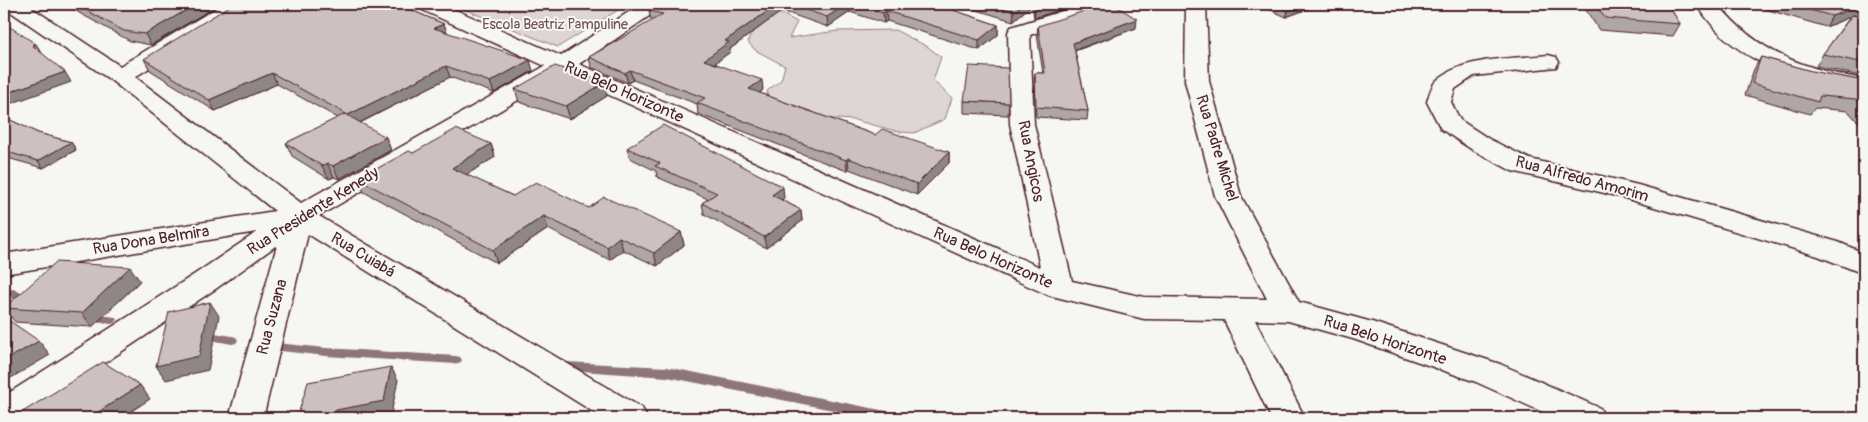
<svg xmlns="http://www.w3.org/2000/svg" width="1868" height="422" font-family="Pangolin,sans-serif">
	<rect width="100%" height="100%" fill="#f6f6f2"/>
	<filter id="ink" filterUnits="userSpaceOnUse"><feTurbulence type="fractalNoise" baseFrequency=".02" numOctaves="2"/><feDisplacementMap in="SourceGraphic" scale="10" xChannelSelector="R" yChannelSelector="G"/><feConvolveMatrix kernelMatrix="1 2 1 2 8 2 1 2 1" color-interpolation-filters="sRGB"/></filter>
	<g filter="url(#ink)">
		<path fill="#ddd6d5" stroke="#947a80" d="M451,4h177l-70,43z
			M760,13l22,1 15,8 -8,16 48,-7 58,-1 33,17 13,10 -8,24 19,17 -7,21 -31,14 -14,-1 -46,-12 -37,-2 -48,-20 -2,-7 14,-11 4,-14 -30,-16 -7,-8 3,-11z"/>
		<g fill="none" stroke-linecap="round" stroke-linejoin="round">
			<path fill="#8e747a" fill-rule="evenodd" d="M13,289l19,9 2,3 -2,3c-8,2 -20,-5 -25,-11l2,-3z
				M87,313l28,4 2,3 -2,3 -4,1 -28,-4 -2,-3 2,-3z
				M203,331l29,5 4,1 2,3 -2,3 -4,1 -33,-6 -2,-3 2,-3z
				M276,343l50,5 130,8 4,1 2,3 -2,3 -4,1 -130,-8 -54,-6 -2,-3 2,-3z
				M566,362l101,5 229,46 4,2 2,3h-29l-206,-41 -101,-7 -4,-1 -2,-3 2,-3z"/>
			<g stroke="#4a1f2b" stroke-width="3">
				<path id="minor" d="M4,4h22l94,62 103,-62h24l-3,4 -109,69 166,126 244,-137 -127,-58 -3,-4h27l119,52 80,-52h23l-3,4 -82,56 461,203 -30,-143 -2,-92 3,-5 74,-23h30l-3,4 -82,27 4,89 38,157 72,16 123,2 -52,-103 -30,-115 1,-77h20l3,77 32,115 58,106 73,20 128,42 100,44 5,10h-49l-80,-36 -123,-43 -65,-18 -33,-1 50,98h-34l-47,-98 -80,-1 -96,-24 -485,-221 -244,142 323,192 5,10h-44l-295,-184 -45,184h-34l48,-173 -60,43 -195,130h-18v-22l191,-122 62,-42 -253,42v-20l271,-43 -163,-130 -107,-73z
					M1697,4h21c39,49 86,65 146,75v14c-63,-9 -133,-31 -167,-89z
					M1548,55l8,2 3,5 -3,5 -82,9 -19,13 -4,13 9,18 29,19 41,20 108,26 200,57 26,11v21l-46,-18 -197,-59 -109,-26 -41,-22 -30,-20 -14,-27c2,-7 4,-16 9,-21 27,-25 77,-22 112,-26z"/>
			</g>
			<use href="#minor" fill="#f6f6f2" fill-rule="evenodd"/>
		</g>
		<path fill="#afa6a5" stroke="#4a1f2b" d="M63,4h157l-69,41 -21,-4z
			M660,4h275l63,21v10l-19,15 -92,-29 -3,2 -34,-11 -22,15 -46,-16 -52,38v3l-15,11 48,27 -3,3 115,42 74,17v11l-32,32 -68,-26 -2,2 -149,-57 -1,-10 -64,-24 -5,3 -37,-16 -2,-10 63,-36 -1,-1 -2,-9z
			M957,4h123l-46,14 -2,-13 -19,16z
			M1258,4h64l-36,13z
			M1582,4h86l12,20 -7,12 -74,-6z
			M1768,4h96v7l-10,4 10,3v59l-48,-11 7,-12 27,-37 -24,10 -61,-18z
			M411,10l33,14 3,9 86,38 -39,22 -44,-16 -90,46 31,27 -52,29 -5,-2 -5,2 -37,-23 -6,-13 52,-25 -61,-34 -62,27 -65,-41 -6,-11z
			M1038,26l98,2 -61,23 13,60 -1,9 -51,-3 -2,-35 1,-9h8l-6,-38z
			M1761,57l50,14 53,10v41l-7,-1 -9,-10 -33,-3 -5,6 -65,-19 9,-26z
			M515,89l92,7 -37,23 -51,-17z
			M964,101l45,2 -1,12 -44,-2z
			M4,117l34,16 33,9 5,8 -33,18 -39,-11z
			M491,144l4,13 -29,18 47,21 76,12 92,24 3,13 -27,21 -34,-16 -13,10 -62,-31 -51,34 -133,-71 -6,-13 55,-26z
			M627,148l157,50 -2,2 19,10 1,11 -36,27 -62,-34 -2,-11 6,-4 -51,-22 -1,-6 -26,-13z
			M140,281l-48,46 -77,-5 -11,-14z"/>
		<path fill="#8f8786" stroke="#4a1f2b" d="M197,4h23l-69,41 -6,-11z
			M778,4h4v7l-52,38v3l-24,18 -2,-10 21,-19z
			M847,4h2l1,8 -22,15 -1,-10z
			M1023,4h9v1l-19,16 1,-10z
			M1050,4h30l-46,14 1,-10z
			M1306,4h16l-36,13 2,-6z
			M1864,4v7l-38,16 6,-11z
			M886,11l1,10 -3,2 -1,-10z
			M1137,19l-1,9 -64,23 1,-8z
			M444,24l4,10 -14,-6z
			M998,25v10l-19,15v-10z
			M36,44l6,9 -10,-8z
			M530,60l3,11 -39,22 -4,-11z
			M446,66l4,11 -97,49 -5,-11z
			M630,70l3,10 -5,3 -3,-10z
			M65,72l6,10 -67,24v-12z
			M272,73l5,11 -62,27 -6,-11z
			M762,80l1,10 -12,9 -2,-10z
			M604,83l3,13 -37,23 -4,-13z
			M386,137l5,13 -52,29 -6,-13z
			M71,142l5,8 -33,18 -5,-7z
			M491,144l4,13 -39,24 -4,-13z
			M949,152v11l-32,32v-11z
			M848,158l1,11 -2,2 -1,-11z
			M327,163l7,14 -5,2 -7,-13z
			M783,187l1,11 -11,8 -1,-11z
			M801,210l1,11 -36,27 -2,-11z
			M544,216l4,13 -51,34 -4,-13z
			M681,232l3,13 -27,21 -3,-13z
			M619,237l4,13 -13,10 -3,-13z
			M130,267l10,14 -48,46 -10,-14z
			M210,302l9,14 -11,54 -42,10 -10,-14z
			M39,341l11,14 -46,27v-21z
			M391,367l7,13 -7,34 -22,4h-34l1,-8z
			M140,385l10,14 -29,19h-32z"/>
		<path fill="#ccc1c0" stroke="#4a1f2b" d="M75,4h122l-52,30 -21,-3z
			M233,4h167l11,6 33,14 -10,4 96,32 -40,22 -44,-16 -98,49 -76,-42 -63,27 -65,-41z
			M660,4h118l-53,37 4,1 -25,18 58,20 -13,9 126,46 7,-6 67,23 -32,32 -69,-26 -2,2 -149,-57 8,-5 -75,-28 -5,3 -36,-16 74,-43 -14,-3z
			M788,4h59l-20,13z
			M853,4h82l63,21 -19,15 -93,-29 -3,2z
			M989,4h34l-9,7z
			M1034,4h16l-15,4z
			M1106,4h7l24,15 -64,24 15,68 -52,-4 -1,-34h10l-7,-47z
			M1274,4h32l-18,7z
			M1595,4h73l12,20 -75,-6z
			M1788,4h76l-32,12z
			M1852,15l12,3v45l-41,-9z
			M4,23l32,21 -4,1 33,27 -61,22z
			M1761,57l50,14 53,10v26l-8,-8 -36,-3 -2,6 -66,-19z
			M555,66l9,3 3,-2 37,16 -38,23 -51,-17z
			M969,66l39,2 1,35 -45,-2z
			M345,114l41,23 -53,29 -6,-3 -5,3 -36,-23z
			M4,117l34,16 33,9 -33,19 -34,-10z
			M663,125l120,62 -11,8 29,15 -37,27 -62,-34 15,-10 -62,-27 5,-3 -33,-15z
			M456,129l35,15 -39,24 61,28 23,-14 53,26 15,-11 77,35 -27,21 -35,-16 -12,10 -63,-31 -51,34 -135,-71 51,-28 4,2z
			M56,262l74,5 -48,46 -78,-5z
			M210,302l-11,54 -43,10 13,-54z
			M4,317l35,24 -35,20z
			M103,362l37,23 -51,33h-76z
			M391,367l-7,34 -48,9 -1,8h-38l11,-36z"/>
	</g>
	<g text-anchor="middle" dominant-baseline="central" stroke-width="4" stroke-linejoin="round" paint-order="stroke">
		<g font-size="14" fill="#6f4d56" stroke="#f6f6f2">
			<text x="555" y="24">Escola Beatriz Pampuline</text>
		</g>
		<g font-size="16" fill="#4a1f2b" stroke="#f6f6f2">
			<text transform="translate(624 92) rotate(24)">Rua Belo Horizonte</text>
			<text transform="translate(1217 148) rotate(73)">Rua Padre Michel</text>
			<text transform="translate(1031 161) rotate(79)">Rua Angicos</text>
			<text transform="translate(1582 179) rotate(15)">Rua Alfredo Amorim</text>
			<text transform="translate(313 211) rotate(-32)">Rua Presidente Kenedy</text>
			<text transform="translate(151 240) rotate(-9)">Rua Dona Belmira</text>
			<text transform="translate(363 255) rotate(31)">Rua Cuiabá</text>
			<text transform="translate(993 258) rotate(24)">Rua Belo Horizonte</text>
			<text transform="translate(272 317) rotate(-75)">Rua Suzana</text>
			<text transform="translate(1385 340) rotate(18)">Rua Belo Horizonte</text>
		</g>
	</g>
	<rect width="1868" height="422" fill="none" stroke="#f6f6f2" stroke-width="20"/>
	<rect x="10" y="10" width="1848" height="402" fill="none" stroke="#4a1f2b" stroke-width="2" filter="url(#ink)"/>
</svg>
